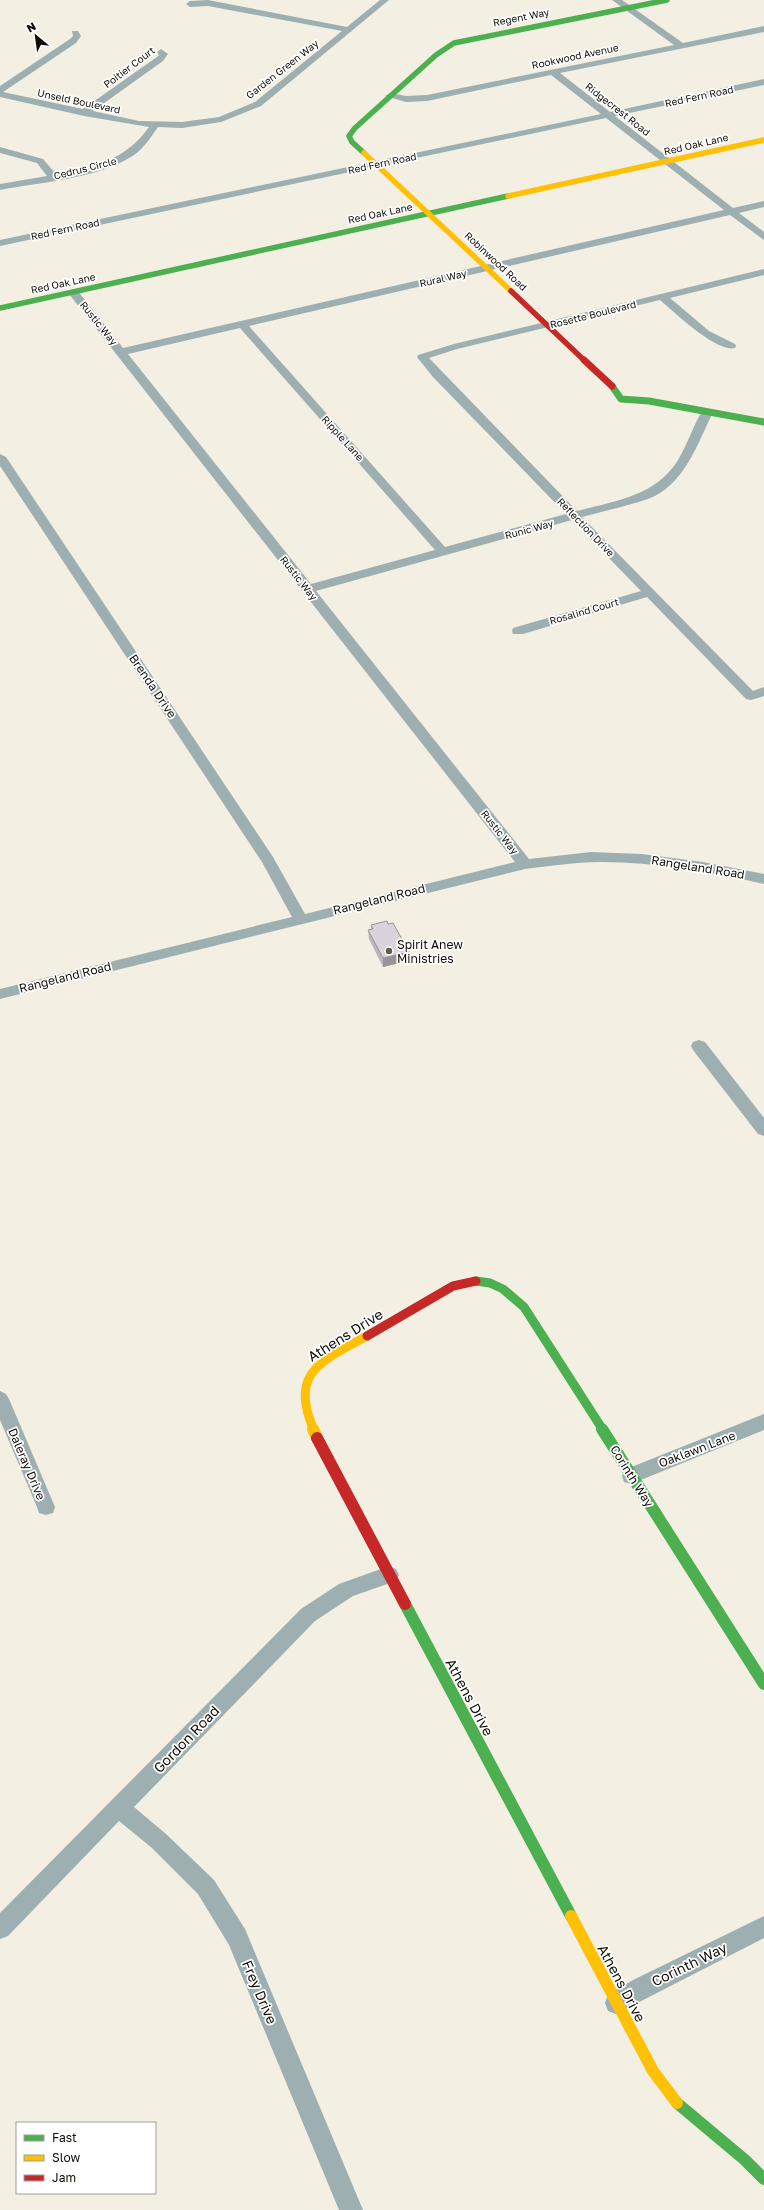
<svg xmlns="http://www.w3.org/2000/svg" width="764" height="2210" font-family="'Golos Text',sans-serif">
	<rect width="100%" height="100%" fill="#f3efe2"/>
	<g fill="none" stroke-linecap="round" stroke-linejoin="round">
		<path fill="#9eafb1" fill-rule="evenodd" d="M208,0l139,27 33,-27h9l-128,106 -40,16 -39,6 -24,-1c-7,10 -14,21 -24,28 -36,24 -93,27 -134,35v-6l47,-8 -10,-13 -37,-10v-6l43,12 13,15c39,-8 69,-13 93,-47l-65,-11 -84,-19v-11l70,-47 3,-3 -1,-5h6l3,5 -5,7 -73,49 80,17 74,-52 2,-2 -2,-3 4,-3 7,5 -5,7 -70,50 46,10 43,1 37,-5 36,-15 87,-71 -134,-25 -18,1 -4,-3 4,-3z
			M612,0h10l61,43 81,-17v6l-204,41 50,39 154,-33v6l-149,31 118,92 31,-7v6l-25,6 25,19v8l-34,-25 -481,111 196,221 121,-33 -133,-137 -16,-20 1,-2 36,-11 310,-75v6l-94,23 39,33 26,13 1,2 -1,2c-18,5 -61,-36 -75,-48l-203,49 -28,9 148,153c38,-10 79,-15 101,-51 10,-16 15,-35 25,-50h8l2,2c-15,31 -29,74 -65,87 -21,7 -44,12 -66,18l171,174 11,-4v9l-13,4 -5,-1 -99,-102 -124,37h-10l-1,-3 1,-3 128,-37 -69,-71 -256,71 213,268 62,-7 51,2 61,8 61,12v10c-54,-12 -108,-22 -163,-22 -26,0 -51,4 -76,7l-525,130v-10l292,-72 -30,-55 -262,-396v-12l6,3 267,400 32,57 210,-52 -446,-568v-4h8l46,58 601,-138 -118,-92 -606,128v-6l601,-126 -50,-39 -124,26 -21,1 -21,-6 5,-3 16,3 21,-1 247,-50zM240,328l195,222 -124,34 -183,-230z
			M699,1040l6,2 59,76v18l-6,-2 -65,-84 -2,-4 2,-4z
			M0,1391l6,3 3,5 46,108 -2,6 -7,2 -7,-2 -2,-6 -37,-87z
			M764,1414v16l-133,54 -7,-2 -2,-6 2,-6z
			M389,1566l7,3 3,6 -3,6 -43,15 -38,25 -181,186 32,27 48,46 31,49 118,281h-24l-110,-265 -31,-51 -46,-46 -33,-27 -111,115 -8,3v-26l301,-304 38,-25z
			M764,1916v22l-148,76 -8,-3 -3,-8 3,-8 25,-15z"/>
		<path stroke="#4caf50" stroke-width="5.5" d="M364,153l-12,-11 -3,-6 6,-8 81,-73 18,-12 213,-43
			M0,308l508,-112"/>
		<path stroke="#4caf50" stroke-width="7" d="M612,386l9,13 28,2 115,21"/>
		<path stroke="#4caf50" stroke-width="9" d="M476,1281l14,2 13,6 21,18 79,123"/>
		<path stroke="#4caf50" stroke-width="12" d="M602,1429l162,255
			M405,1604l166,312
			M677,2103l68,57 19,19"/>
		<path stroke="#ffc107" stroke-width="5.5" d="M364,153l147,138
			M508,196l256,-56"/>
		<path stroke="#ffc107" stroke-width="9" d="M314,1430c-26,-58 8,-69 53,-94"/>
		<path stroke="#ffc107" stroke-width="12" d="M313,1429l4,9
			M571,1916l82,155 24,32"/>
		<path stroke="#c62828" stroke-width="5.5" d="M511,291l74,70"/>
		<path stroke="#c62828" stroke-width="7" d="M584,360l28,26"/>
		<path stroke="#c62828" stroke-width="9" d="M367,1336l86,-50 23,-5"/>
		<path stroke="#c62828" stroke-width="12" d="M317,1438l88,166"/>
	</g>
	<path fill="#bdb5bc" d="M371,925l37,36 -25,6 -14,-28 -1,-9 3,-1z"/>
	<path fill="#9a9399" d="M409,952l-1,9 -25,6v-9z"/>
	<path fill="#dcd2db" stroke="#9a9399" d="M387,921l1,3 5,-1 16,29 -26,6 -15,-28 5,-1 -2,-4z"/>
	<circle fill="#5f5c52" stroke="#fff" stroke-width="1.5" cx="389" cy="951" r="4"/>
	<g text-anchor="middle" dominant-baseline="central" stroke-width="3.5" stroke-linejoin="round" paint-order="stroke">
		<g font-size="10" fill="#0f0d05" stroke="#fff">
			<text transform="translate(521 17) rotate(-11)">Regent Way</text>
			<text transform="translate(575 56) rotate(-12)">Rookwood Avenue</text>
			<text transform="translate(129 67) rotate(-37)">Poitier Court</text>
			<text transform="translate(282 69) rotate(-38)">Garden Green Way</text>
			<text transform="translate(699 96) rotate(-12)">Red Fern Road</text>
			<text transform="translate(79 101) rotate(12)">Unseld Boulevard</text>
			<text transform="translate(618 109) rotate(38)">Ridgecrest Road</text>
			<text transform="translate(696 144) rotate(-13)">Red Oak Lane</text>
			<text transform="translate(382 163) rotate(-12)">Red Fern Road</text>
			<text transform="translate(85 168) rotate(-14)">Cedrus Circle</text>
			<text transform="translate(380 213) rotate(-12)">Red Oak Lane</text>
			<text transform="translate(65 229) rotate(-12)">Red Fern Road</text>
			<text transform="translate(496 261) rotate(43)">Robinwood Road</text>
			<text transform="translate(443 278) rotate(-13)">Rural Way</text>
			<text transform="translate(63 283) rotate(-12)">Red Oak Lane</text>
			<text transform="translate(593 314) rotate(-14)">Rosette Boulevard</text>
			<text transform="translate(99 323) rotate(51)">Rustic Way</text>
			<text transform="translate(343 438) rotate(48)">Ripple Lane</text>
			<text transform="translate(586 527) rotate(46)">Reflection Drive</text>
			<text transform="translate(529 529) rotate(-15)">Runic Way</text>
			<text transform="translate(299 578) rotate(52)">Rustic Way</text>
			<text transform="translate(584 611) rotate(-16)">Rosalind Court</text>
			<text transform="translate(500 832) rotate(52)">Rustic Way</text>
		</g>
		<g font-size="12" fill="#0f0d05" stroke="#fff">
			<text transform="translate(153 686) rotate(56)">Brenda Drive</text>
			<text transform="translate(698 867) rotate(9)">Rangeland Road</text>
			<text transform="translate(379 899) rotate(-14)">Rangeland Road</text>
			<text transform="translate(65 977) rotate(-14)">Rangeland Road</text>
			<text transform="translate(697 1449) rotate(-21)">Oaklawn Lane</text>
			<text transform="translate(27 1464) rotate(67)">Daleray Drive</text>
			<text transform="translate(632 1476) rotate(58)">Corinth Way</text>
		</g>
		<g font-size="12" fill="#0f0d05" stroke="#fff" text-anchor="start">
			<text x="397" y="944">Spirit Anew<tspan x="397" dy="14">Ministries</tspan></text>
		</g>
		<g font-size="14" fill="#0f0d05" stroke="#fff">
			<text transform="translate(345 1335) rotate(-32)">Athens Drive</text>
			<text transform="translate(470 1697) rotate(62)">Athens Drive</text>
			<text transform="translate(186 1739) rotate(-46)">Gordon Road</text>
			<text transform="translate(689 1964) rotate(-26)">Corinth Way</text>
			<text transform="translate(622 1983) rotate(62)">Athens Drive</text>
			<text transform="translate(260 1992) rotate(67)">Frey Drive</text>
		</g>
	</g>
	<rect x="16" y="2122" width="140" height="72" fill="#ffffff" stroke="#9f9e9b"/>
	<rect x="24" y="2135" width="20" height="6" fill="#4caf50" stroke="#9f9e9b"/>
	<text x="52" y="2142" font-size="12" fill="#0f0d05">Fast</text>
	<rect x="24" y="2155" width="20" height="6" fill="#ffc107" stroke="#9f9e9b"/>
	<text x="52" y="2162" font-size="12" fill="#0f0d05">Slow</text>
	<rect x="24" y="2175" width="20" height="6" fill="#c62828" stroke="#9f9e9b"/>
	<text x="52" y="2182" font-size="12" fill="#0f0d05">Jam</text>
	<g transform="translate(36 36) rotate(331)" stroke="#ffffff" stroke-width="3" paint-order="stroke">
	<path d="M0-3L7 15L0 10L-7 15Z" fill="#0f0d05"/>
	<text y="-6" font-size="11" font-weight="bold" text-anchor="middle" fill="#0f0d05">N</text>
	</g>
</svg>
